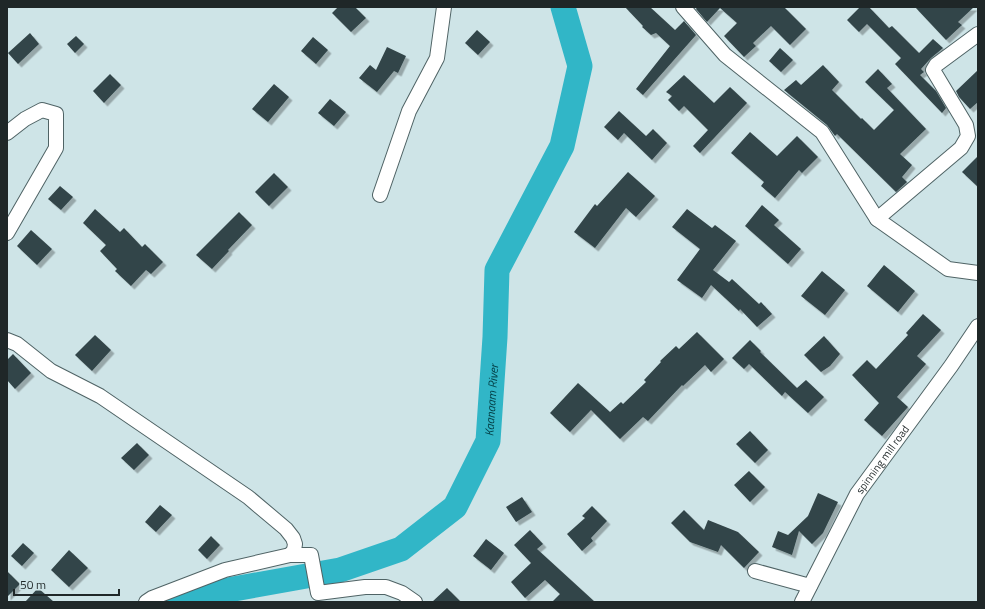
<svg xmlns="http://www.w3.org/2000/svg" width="985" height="609" font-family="'Titillium Web',sans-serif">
	<defs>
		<filter id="shadow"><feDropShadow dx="3.5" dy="3.5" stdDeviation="0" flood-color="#0004"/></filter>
	</defs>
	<rect width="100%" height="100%" fill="#cee4e7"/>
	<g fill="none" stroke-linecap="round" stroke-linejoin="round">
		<path stroke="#31b6c7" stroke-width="25" id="s1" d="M177,602l12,-5 151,-27 61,-21 54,-42 33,-66 7,-104 2,-67 65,-124 18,-80 -17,-59"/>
	</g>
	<path fill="#334548" filter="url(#shadow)" d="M338,7h17l11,11 -15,14 -19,-19z
		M625,7h25l25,23 9,-9 12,14 -53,60 -7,-6 34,-43 -14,-13 -5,2 -9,-8 1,-1z
		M697,7h87l22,22 -16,16 -19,-19 -18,17 3,3 -12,11 -20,-21 13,-13 -17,-15 -13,14 -11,-13z
		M860,7h9l20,21 3,-2 27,27 14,-14 10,9 -12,10 -10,11 3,3 -4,3 16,16 10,17 -4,5 -47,-49 6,-6 -34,-34 -8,8 -12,-12z
		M915,7h59l-16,15 4,3 -16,15z
		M477,30l13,12 -12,13 -13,-12z
		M30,33l9,11 -21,20 -10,-11z
		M76,36l8,8 -9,9 -8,-9z
		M313,37l15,13 -12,14 -15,-13z
		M387,47l19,9 -8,17 -4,-2 -17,21 -18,-14 11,-13 6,5z
		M780,48l13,12 -12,12 -12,-11z
		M823,65l16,17 -7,8 29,29 1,-1 12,12 20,-20 -29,-28 13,-13 14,15 -5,4 39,41 -26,25 12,11 -10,12 5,5 -11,10 -59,-58 -2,2 -8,-11 -43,-35 12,-10 5,5z
		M978,70v32l-8,7 -11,-12 -3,-6z
		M110,74l11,11 -17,18 -11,-12z
		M684,75l30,28 16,-16 17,16 -47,50 -7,-7 15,-16 -24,-24 -5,5 -11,-11 4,-4 -6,-4z
		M274,84l15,13 -21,25 -16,-13z
		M330,99l16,13 -12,14 -16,-13z
		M619,111l27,25 7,-7 14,14 -15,17 -28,-27 -6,7 -14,-13z
		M750,132l27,24 20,-20 21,21 -16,16 -3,-3 -24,28 -14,-12 3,-4 -33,-29z
		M978,156v31l-16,-15z
		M628,172l27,24 -19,21 -10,-9 -31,40 -21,-16 21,-28 2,2z
		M274,173l14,14 -19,19 -14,-14z
		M60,186l13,11 -12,13 -13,-11z
		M762,205l17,15 -5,5 27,24 -13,15 -43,-38z
		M95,209l25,23 4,-4 18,19 3,-3 18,18 -12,12 -5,-4 -15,16 -16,-15 2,-2 -17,-18 6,-6 -23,-22z
		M687,209l25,19 3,-3 21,16 -23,29 16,12 3,-3 27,25 2,-2 11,12 -15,13 -17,-18 -1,2 -28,-26 -9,13 -25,-18 23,-31 -28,-22z
		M239,212l13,13 -24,25 1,1 -17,18 -16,-14z
		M31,230l21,19 -15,16 -20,-19z
		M884,265l31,26 -17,21 -31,-26z
		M822,271l23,19 -20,25 -24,-19z
		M923,314l18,16 -24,26 9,8 -29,33 11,10 -26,29 -18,-16 15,-17 -27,-28 15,-15 9,9 32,-34 -2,-2z
		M697,332l27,27 -13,13 -6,-7 -22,21 -1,-1 -34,36 -5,-4 -23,22 -29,-29 -21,22 -20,-19 28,-30 32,29 11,-10 2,2 23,-22 -2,-2 17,-18 -1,-1 16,-15 3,3z
		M95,335l16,15 -19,21 -17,-16z
		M824,336l16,18 -10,12 -9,6 -17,-17z
		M750,340l11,11 -1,1 37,36 9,-8 18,17 -16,16 -23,-21 -3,4 -33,-32 -5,5 -12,-11z
		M13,354l18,19 -16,16 -8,-9v-20z
		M750,431l18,19 -13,13 -19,-19z
		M137,443l12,12 -15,15 -13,-12z
		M749,471l16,16 -15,15 -16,-17z
		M818,493l20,9 -15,31 -11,11 -13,-13 -7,24 -20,-8 6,-16 10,4 20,-19z
		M522,497l10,15 -16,10 -10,-15z
		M160,505l12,10 -16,17 -11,-10z
		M592,506l15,15 -16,17 2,3 -11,10 -15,-17 18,-16 -3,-2z
		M684,510l20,20 4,-10 30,12 21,20 -15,16 -23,-23 -3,7 -28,-10 -19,-19z
		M530,530l13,14 -6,5 58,53h-43l8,-8 -15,-14 -20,18 -14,-16 20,-19 -17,-18z
		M211,536l9,9 -13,14 -9,-9z
		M486,539l18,14 -13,17 -18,-14z
		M23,543l11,10 -12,13 -11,-10z
		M69,550l19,18 -19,19 -18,-17z
		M7,571l13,13 -13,13z
		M38,588l16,14h-29z
		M447,588l14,14h-29z"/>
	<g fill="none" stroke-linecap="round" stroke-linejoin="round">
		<g stroke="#4f6365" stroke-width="16">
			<g id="minor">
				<path d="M683,7l42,48 97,77 55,87 71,50 30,4"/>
				<path d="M7,133l18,-14 17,-9 14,4v34l-49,85"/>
				<path d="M380,195l29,-84 28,-53 7,-51"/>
				<path d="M877,219l84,-71 7,-12 -2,-11 -33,-55 3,-5 42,-31"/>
				<path d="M7,340l10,4 34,27 49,25 148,101 38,32 7,9 2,6 -1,6 -4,5"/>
				<path d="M755,571l55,15"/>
				<path d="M146,602l6,-4 73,-28 65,-15h21l7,38 47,-6h21l16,6 13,9"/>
				<path id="s2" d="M802,602l55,-108 94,-128 27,-40"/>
			</g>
		</g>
		<use href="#minor" stroke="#fff" stroke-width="14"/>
	</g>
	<g text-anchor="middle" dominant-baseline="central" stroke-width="4" stroke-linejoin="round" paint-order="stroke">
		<g font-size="11" fill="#1f2728" stroke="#cee4e7">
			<text stroke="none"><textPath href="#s2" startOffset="164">spinning mill road</textPath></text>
		</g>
		<g font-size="12" font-style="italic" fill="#044148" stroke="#cee4e7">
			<text stroke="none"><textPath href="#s1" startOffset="414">Kaanaam River</textPath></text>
		</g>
	</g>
	<rect width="985" height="609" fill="none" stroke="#1f2728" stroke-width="16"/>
	<path d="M14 589v6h105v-6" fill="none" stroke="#1f2728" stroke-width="2"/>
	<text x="20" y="589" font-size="12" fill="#1f2728" stroke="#cee4e7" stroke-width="3" paint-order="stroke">50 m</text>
</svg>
